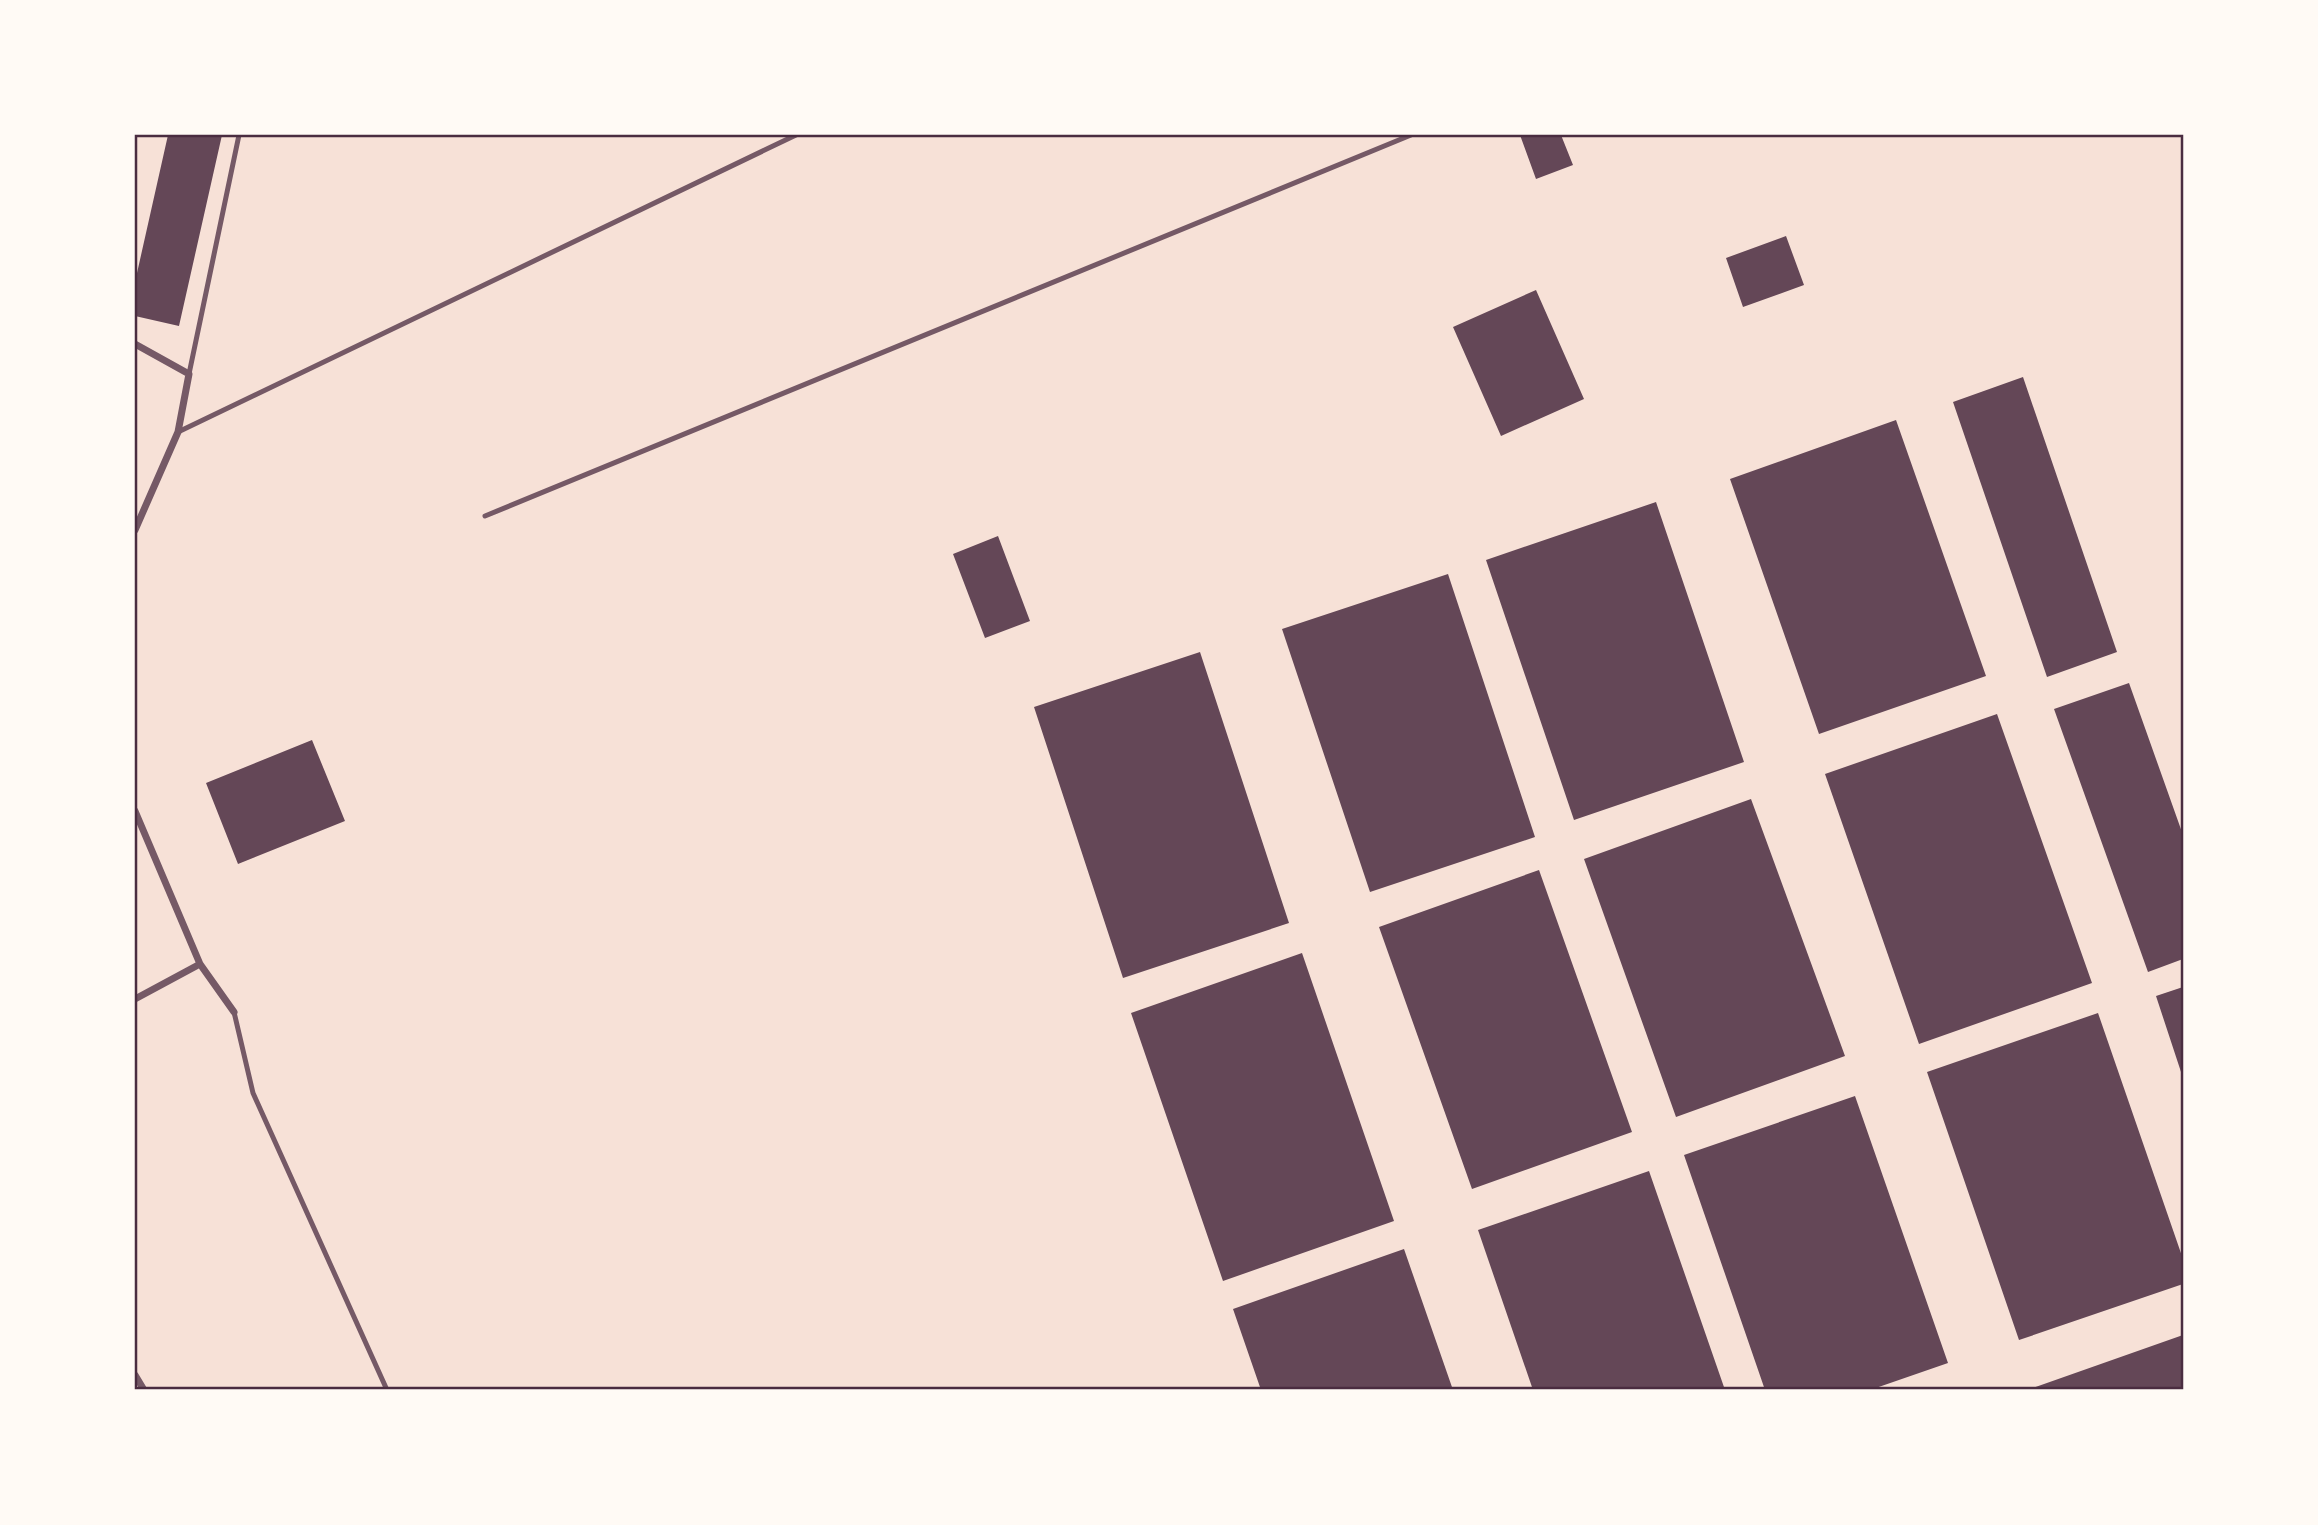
<svg xmlns="http://www.w3.org/2000/svg" width="2318" height="1525" font-family="'DM Sans',sans-serif">
	<rect width="100%" height="100%" fill="#f7e1d7"/>
	<path fill="#644757" d="M168,135h54l-43,191 -44,-10v-34z
		M1520,135h41l12,30 -37,14z
		M1786,236l18,49 -61,22 -17,-49z
		M1536,290l48,109 -83,37 -48,-109z
		M2023,377l94,275 -70,25 -94,-275z
		M1896,420l90,256 -167,58 -89,-255z
		M1656,502l88,260 -170,58 -88,-260z
		M998,536l32,85 -45,17 -32,-84z
		M1448,574l87,263 -165,55 -88,-263z
		M1200,652l89,271 -166,55 -89,-271z
		M2129,683l54,152v124l-35,13 -94,-263z
		M1997,714l95,269 -173,61 -94,-270z
		M312,740l33,81 -107,43 -32,-81z
		M1751,799l94,257 -169,61 -92,-258z
		M1539,870l93,262 -160,57 -93,-262z
		M1302,953l92,268 -171,60 -92,-268z
		M2183,987v91l-27,-82z
		M2098,1013l85,246v25l-164,56 -92,-268z
		M1855,1096l93,267 -78,27h-105l-81,-235z
		M1649,1171l76,219h-192l-55,-160z
		M1404,1249l49,141h-192l-28,-81z
		M2183,1335v55h-156z"/>
	<g fill="none" stroke-linecap="round" stroke-linejoin="round">
		<path stroke="#755966" stroke-width="5" d="M189,374l50,-239
			M178,432l618,-297
			M485,516l926,-381
			M234,1012l19,81 134,297"/>
		<path stroke="#755966" stroke-width="7" d="M135,344l54,30 -11,58 -43,98
			M135,811l65,153 34,48
			M135,999l65,-35
			M135,1375l9,15"/>
	</g>
	<rect width="2318" height="1525" fill="none" stroke="#fffaf5" stroke-width="273"/>
	<rect x="136" y="136" width="2046" height="1252" fill="none" stroke="#4a2c40" stroke-width="2.5"/>
</svg>
